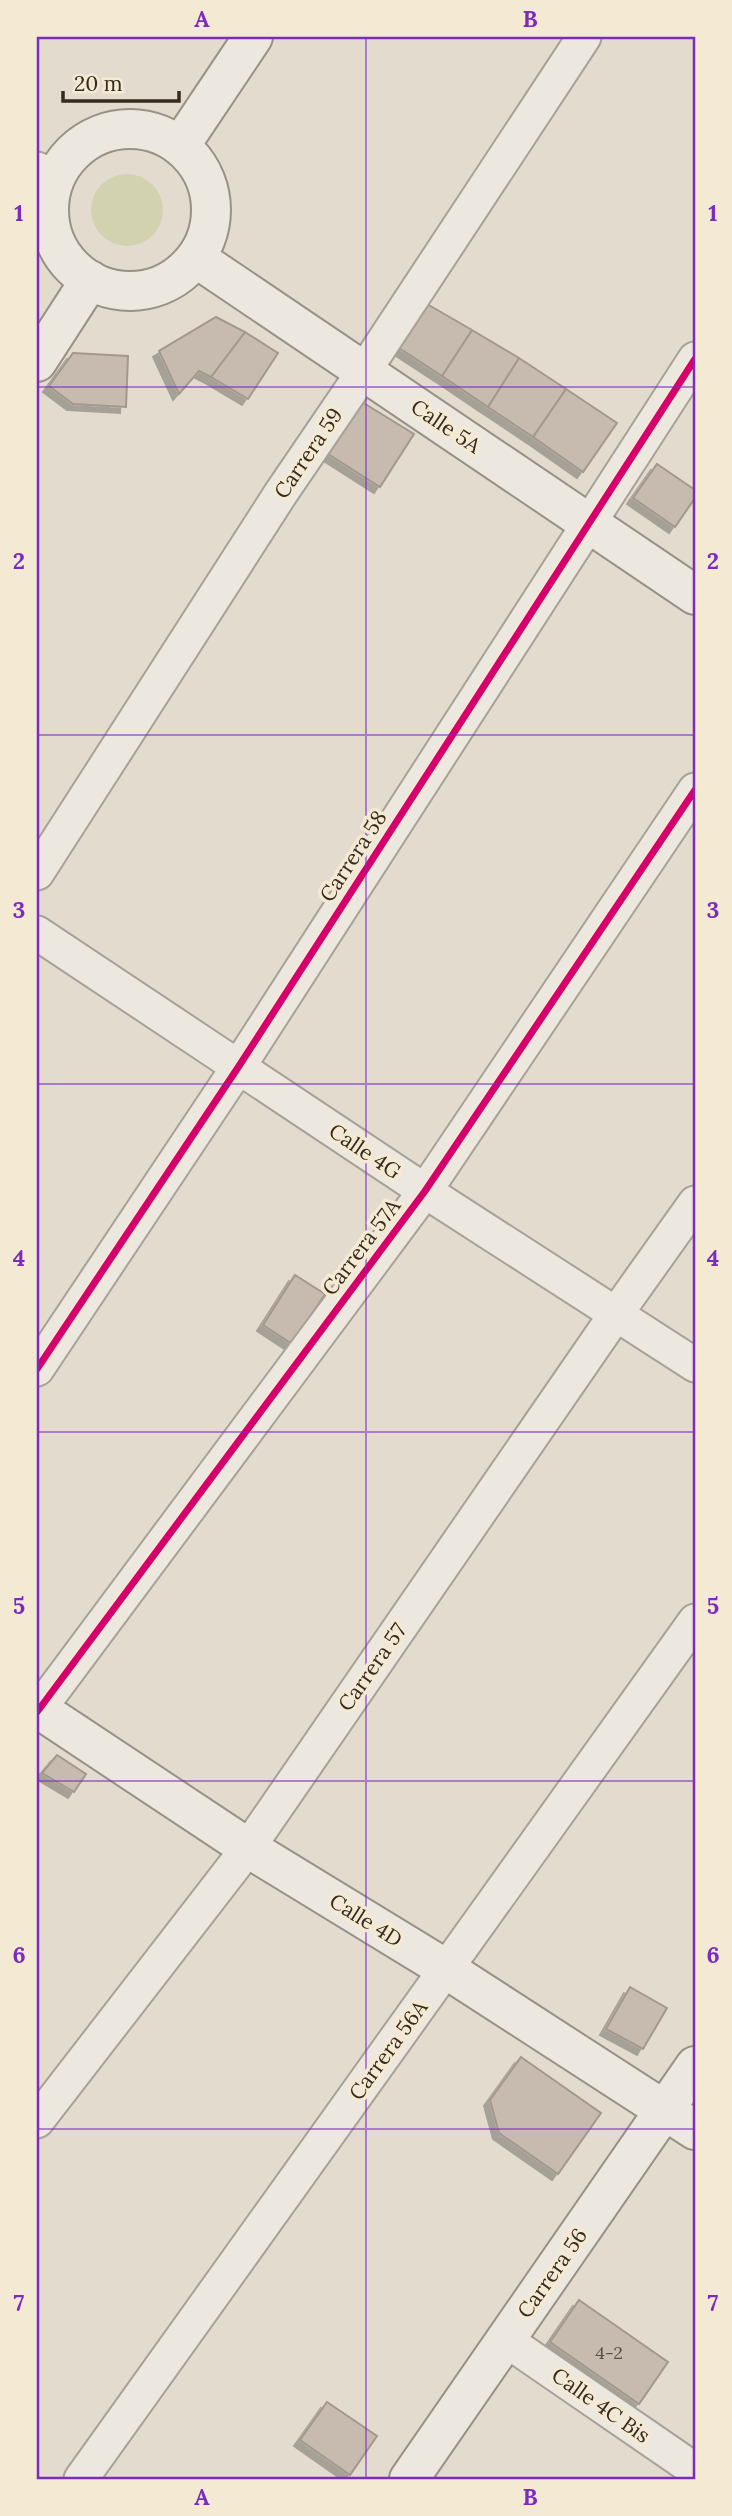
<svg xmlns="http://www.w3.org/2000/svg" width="732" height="2516" font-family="Lora,serif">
	<defs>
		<filter id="shadow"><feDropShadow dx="-6" dy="6" stdDeviation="0" flood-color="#0004"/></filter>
	</defs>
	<rect width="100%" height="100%" fill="#e3dcce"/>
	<path fill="#d2d2b1" d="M91 210a36 36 0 1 1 72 0a36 36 0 1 1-72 0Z"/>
	<path fill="#c7bbaf" stroke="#a3988d" stroke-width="2" filter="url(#shadow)" d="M427,304l45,26 -30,46 -43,-28z
		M216,317l29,15 -34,45 -12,-6 -20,23 -20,-43z
		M472,330l47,28 -31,49 -46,-31z
		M245,332l33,21 -30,46 -37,-22z
		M73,353l55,3 -2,51 -53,-3 -24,-18z
		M519,358l47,31 -33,48 -45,-30z
		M566,389l51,34 -34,49 -50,-35z
		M362,402l52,32 -34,53 -52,-33z
		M657,464l38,26v8l-20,29 -42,-29z
		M295,1275l30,19 -33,50 -29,-19z
		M57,1755l29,19 -12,18 -32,-19z
		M630,1987l37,21 -24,41 -37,-20z
		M521,2057l80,56 -43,61 -59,-41 -9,-33z
		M579,2300l89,62 -29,42 -89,-62z
		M327,2402l50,34 -27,39 -50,-35z"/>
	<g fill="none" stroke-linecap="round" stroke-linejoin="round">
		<g stroke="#a8a197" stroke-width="37">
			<path id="street" d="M37,169l19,8
				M37,873l244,-380 83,-122 220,-334
				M37,933l388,258 270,174
				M37,1369l202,-303 456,-707
				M37,1712l388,-521 270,-401
				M37,2121l211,-273 368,-534 79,-111
				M506,2340l189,130
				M81,2479l614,-858"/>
		</g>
		<g stroke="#989186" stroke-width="42">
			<path id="secondary" d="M49 210a81 81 0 1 1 162 0a81 81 0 1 1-162 0Z
				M180,146l73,-109
				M196,258l499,337
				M37,362l53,-82
				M37,1708l211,140 198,121 249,161
				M409,2479l286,-413"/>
		</g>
		<use href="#street" stroke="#ece7df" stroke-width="33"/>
		<use href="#secondary" stroke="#ece7df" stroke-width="38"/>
		<g stroke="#f4ead4" stroke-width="11">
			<path id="cycleway" d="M37,1369l202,-303 456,-707
				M37,1712l388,-521 270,-401"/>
		</g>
		<use href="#cycleway" stroke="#d6006c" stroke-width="7"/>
	</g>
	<path fill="none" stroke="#7b2cbf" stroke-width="2" stroke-opacity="0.55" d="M366,37v2442M37,387h658M37,735h658M37,1084h658M37,1432h658M37,1781h658M37,2129h658"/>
	<g text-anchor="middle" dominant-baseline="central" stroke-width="7" stroke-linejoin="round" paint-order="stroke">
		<g font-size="18" fill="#5b4e43">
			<text x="609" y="2352">4-2</text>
		</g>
		<g font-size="21" fill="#372a1f" stroke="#f4ead4">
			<text transform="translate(446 426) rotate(34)">Calle 5A</text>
			<text transform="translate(308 453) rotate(-56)">Carrera 59</text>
			<text transform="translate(353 856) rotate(-57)">Carrera 58</text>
			<text transform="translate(365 1151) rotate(34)">Calle 4G</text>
			<text transform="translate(361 1247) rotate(-53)">Carrera 57A</text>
			<text transform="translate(372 1667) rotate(-55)">Carrera 57</text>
			<text transform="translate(366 1920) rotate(32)">Calle 4D</text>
			<text transform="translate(388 2050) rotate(-54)">Carrera 56A</text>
			<text transform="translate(552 2273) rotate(-55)">Carrera 56</text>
			<text transform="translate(601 2405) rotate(35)">Calle 4C Bis</text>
		</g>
	</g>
	<rect width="732" height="2516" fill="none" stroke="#f4ead4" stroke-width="77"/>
	<path d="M63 91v10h116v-10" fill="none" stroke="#372a1f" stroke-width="3.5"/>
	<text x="74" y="91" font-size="21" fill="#372a1f" stroke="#f4ead4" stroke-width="5" paint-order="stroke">20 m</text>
	<rect x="38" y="38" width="656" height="2440" fill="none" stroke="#7b2cbf" stroke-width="2.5"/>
	<g font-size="23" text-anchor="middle" font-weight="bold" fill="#7b2cbf">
		<text x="202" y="27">A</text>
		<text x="530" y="27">B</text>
		<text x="19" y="221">1</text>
		<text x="713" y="221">1</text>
		<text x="19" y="569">2</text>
		<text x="713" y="569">2</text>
		<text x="19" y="918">3</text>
		<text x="713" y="918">3</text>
		<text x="19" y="1266">4</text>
		<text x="713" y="1266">4</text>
		<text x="19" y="1614">5</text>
		<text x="713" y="1614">5</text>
		<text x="19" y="1963">6</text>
		<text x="713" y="1963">6</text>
		<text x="19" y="2311">7</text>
		<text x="713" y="2311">7</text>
		<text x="202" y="2505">A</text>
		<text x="530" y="2505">B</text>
	</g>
</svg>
